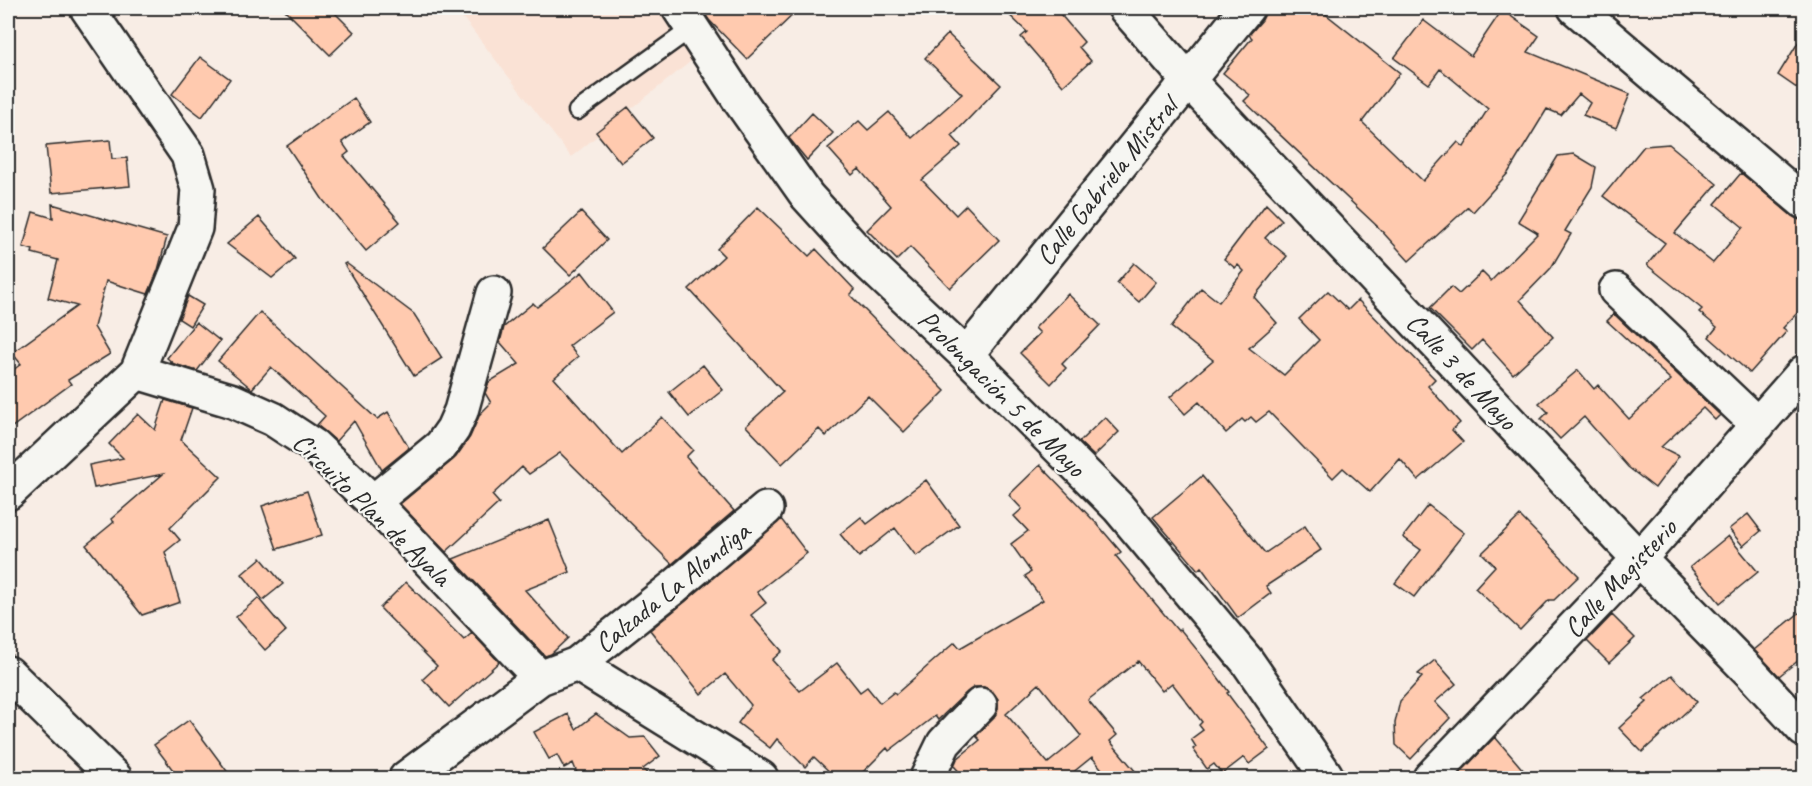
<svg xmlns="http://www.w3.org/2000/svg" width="1812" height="786" font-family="Caveat,sans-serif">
	<rect width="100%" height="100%" fill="#f8ede5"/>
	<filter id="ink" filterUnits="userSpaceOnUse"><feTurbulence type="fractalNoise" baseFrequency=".0167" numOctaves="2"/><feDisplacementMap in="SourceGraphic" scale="12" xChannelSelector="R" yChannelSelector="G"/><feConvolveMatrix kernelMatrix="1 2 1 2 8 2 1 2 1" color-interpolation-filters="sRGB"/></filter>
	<g filter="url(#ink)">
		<path fill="#fae2d5" d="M435,8h233l32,46 -129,103 -111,-143z"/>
		<path fill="#ffcaaf" stroke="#2b2b2b" stroke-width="1.5" fill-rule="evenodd" d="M283,8h47l24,24 -24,23z
			M701,8h99l-53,51 -38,-39z
			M1002,8h53l29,34 -5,5 12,14 -28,25 -42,-49 6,-5z
			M1268,8h50l82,65 -38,49 61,59 35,-39 6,5 24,-38 -48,-40 -11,15 -35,-26 29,-38 48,36 31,-46 37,26 -11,16 102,42 -14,34 -33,-13 7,-12 -11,-9 -18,21 -14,-6 -39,64 -35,39 -5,-5 -59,54 -31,-34 -134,-126 6,-6 -27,-22 29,-35 -3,-3 13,-15z
			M1804,33v60l-26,-18z
			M948,34l53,51 -49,51 9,10 -39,34 34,35 10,-10 33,35 -49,48 -40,-41 -13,13 -30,-30 24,-24 -32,-37 -7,6 -24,-27 31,-27 9,9 21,-18 23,26 50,-44 -37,-36z
			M200,57l30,22 -28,38 -30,-23z
			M354,98l16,24 -28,20 7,10 -5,4 56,66 -34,29 -43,-51 -36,-54z
			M628,107l25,31 -32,25 -25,-31z
			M812,113l21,20 -26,27 -18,-22z
			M110,140l2,19 15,-1 3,28 -79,7 -5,-47z
			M1669,144l48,40 -42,49 38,30 30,-36 -28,-23 26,-31 51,43 12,6v84l-21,22 4,3 -37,42 -41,-36 8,-10 -18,-15 3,-3 -55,-44 18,-22 -62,-47 41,-50z
			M1574,154l22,13 -4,20 -27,44 6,3 -20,34 -31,32 33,37 -40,37 -31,-34 -10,10 -42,-42 21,-21 8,7 23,-22 9,9 47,-48 -20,-12 40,-65z
			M52,204l115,33 -9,33 -10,24 -42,-13 -12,46 16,27 -42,26 3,4 -63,46v-56l13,-10 -9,-11 65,-47 -29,-8 10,-38 -26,-7 1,-3 -10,-3 10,-35 20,6z
			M1266,204l16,16 -17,18 22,18 -33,41 23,26 -28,25 35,27 35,-35 -20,-21 29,-28 20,19 10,-10 77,79 -7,7 32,37 -8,7 11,12 -45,38 -18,-21 -30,33 -27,-24 -10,10 -64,-66 -13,10 -5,-5 -6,5 -3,-3 -16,14 -27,-31 -14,12 -15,-17 43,-37 -42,-33 30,-39 18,14 25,-31 -6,-6 -3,3 -11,-9z
			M758,207l51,49 7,-7 39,41 -5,5 95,96 -41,41 -36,-36 -42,40 -7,-7 -37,35 -36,-38 37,-34 -94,-103 35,-33 -7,-7z
			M581,212l26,28 -37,35 -27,-27z
			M259,217l36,42 -23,19 -45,-34z
			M346,263l68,51 28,44 -28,18 -70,-112z
			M1134,263l22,19 -17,20 -22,-19z
			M582,272l31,40 -44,34 9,11 -24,21 68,76 40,-37 31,33 -7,7 48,54 -62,53 -112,-111 -31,21 -7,-7 -30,28 7,8 -53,49 -46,-48 56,-47 14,-20 10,-23 11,-11 -6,-10 4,-11 30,-18 -19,-22 4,-15 29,-24 4,4z
			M1068,294l32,31 -38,39 4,4 -15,16 -31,-31 20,-20 -5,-5z
			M188,296l15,9 -13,21 -11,-7z
			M260,312l117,107 11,-7 21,36 -27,22 -28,-49 -18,20 -19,-16 8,-9 -54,-49 -19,22 -34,-28z
			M1614,314l106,101 -5,5 -12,-12 -42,39 18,9 -24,32 -27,-21 -44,-50 -24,22 -19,-20 7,-7 -9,-9 39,-33 16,19 4,-4 31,34 42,-39 -64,-59z
			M196,322l24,19 -23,30 -23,-7 -7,-6z
			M703,365l20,25 -34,27 -20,-25z
			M165,400l27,8 -11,32 40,37 -51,51 10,12 -15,12 15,50 -38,13 -56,-70 28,-23 -3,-3 52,-45 -69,14 -5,-23 34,-7 -14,-14 29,-30 17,16z
			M1105,417l14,15 -25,24 -15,-14z
			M1040,465l58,60 23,27 -5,4 62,75 2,-2 23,28 26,35 -2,1 42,56 -20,15 -5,-7 -22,17 -8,-10 -7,5 -14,-20 3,-2 -5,-8 12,-9 -4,-5 3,-3 -30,-39 -10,8 -24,-30 -50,39 29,35 -7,6 31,37h-32l-17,-21 -26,21h-101l-11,-12 3,-7 23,-19 -4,-4 18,-18 4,-9v-10l-5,-7 -9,-5h-10l-7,5 -29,28 -3,-4 -46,35 -2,-3 -30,30h-21l-22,-21 -9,10 -28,-28 -7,9 -32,-25 13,-18 -26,-31 -24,20 -51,-64 36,-29 95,-82 26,34 -50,39 9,11 -15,12 31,36 -10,9 28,31 37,-28 23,29 7,-5 13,16 14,-11 2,2 59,-52 5,6 83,-48 -18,-24 6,-4 -20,-28 17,-13 -14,-15 8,-7 -13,-14zM1039,684l42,52 -33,27 -42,-49z
			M1202,476l63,77 40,-27 16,24 -55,36 5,7 -33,25 -37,-51 -3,3 -45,-53z
			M926,480l33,45 -43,31 -21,-28 -36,29 -19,-23 21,-17 6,7z
			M307,491l15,44 -45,14 -15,-43z
			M1428,505l36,28 -50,64 -19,-14 26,-33 -18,-13z
			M1748,514l13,17 -18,15 -14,-17z
			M1520,516l59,60 -25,24h-5l-29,30 -45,-42 20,-22 -13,-13z
			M549,520l21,52 -45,18 43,48 -17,16 -6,2 -92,-97z
			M1728,536l30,36 -38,31 -30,-36z
			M261,558l22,26 -20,16 -21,-26z
			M406,582l58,58 8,-7 27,29 -50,45 -26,-28 14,-13 -57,-58z
			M258,598l28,33 -21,19 -29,-33z
			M1804,609v47l-25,20 -25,-26z
			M1612,615l23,23 -26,25 -22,-22z
			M1435,660l21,24 -21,18 15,16 -39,41 -15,-14 -1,-22 5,-22 22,-24 -4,-3z
			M1672,675l25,27 -55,50 -23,-24 28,-26 -4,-3z
			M568,714l8,15 20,-15 34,24 15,-1 15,19 -17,13 8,9h-72l-6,-15 -9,5 -7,-13 -8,4 -15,-27z
			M189,720l43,58h-53l-25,-33z
			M1495,737l35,41h-75z"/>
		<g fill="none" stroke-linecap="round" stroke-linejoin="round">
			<g stroke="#2b2b2b" stroke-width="21">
				<path id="service" d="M577,111l115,-83"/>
			</g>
			<g stroke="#2b2b2b" stroke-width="38">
				<path id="minor" d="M87,8l101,147 10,34 -3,39 -58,144
					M679,8l61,93 67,95 60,66 99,93 152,152 129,154 78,113 2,4
					M1125,8l63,72 451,479 112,114 53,57
					M1575,8l229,194
					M1616,290l142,135
					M966,355l281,-347
					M8,493l129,-121 96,29 40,18 41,27 59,56 167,176
					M373,502l68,-56 12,-17 8,-18 33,-118
					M577,664l184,114
					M8,673l107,105
					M406,778l134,-100 37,-14 97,-77 92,-78
					M927,778l17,-35 36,-38
					M1430,778l209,-219 165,-187"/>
			</g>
			<use href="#service" stroke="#f6f6f2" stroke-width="16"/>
			<use href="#minor" stroke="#f6f6f2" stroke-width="33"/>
		</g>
	</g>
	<g text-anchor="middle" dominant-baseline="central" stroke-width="4.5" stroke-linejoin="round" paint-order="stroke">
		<g font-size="28" fill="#2b2b2b" stroke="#f6f6f2">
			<text transform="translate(1106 181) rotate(-51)">Calle Gabriela Mistral</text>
			<text transform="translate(1462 371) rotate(47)">Calle 3 de Mayo</text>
			<text transform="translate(1002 393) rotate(45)">Prolongación 5 de Mayo</text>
			<text transform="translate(372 509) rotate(44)">Circuito Plan de Ayala</text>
			<text transform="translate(1620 578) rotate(-47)">Calle Magisterio</text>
			<text transform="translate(672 587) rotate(-39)">Calzada La Alondiga</text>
		</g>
	</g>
	<rect width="1812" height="786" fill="none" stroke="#f6f6f2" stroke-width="30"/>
	<rect x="15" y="15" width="1782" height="756" fill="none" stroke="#2b2b2b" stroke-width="2" filter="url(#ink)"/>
</svg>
